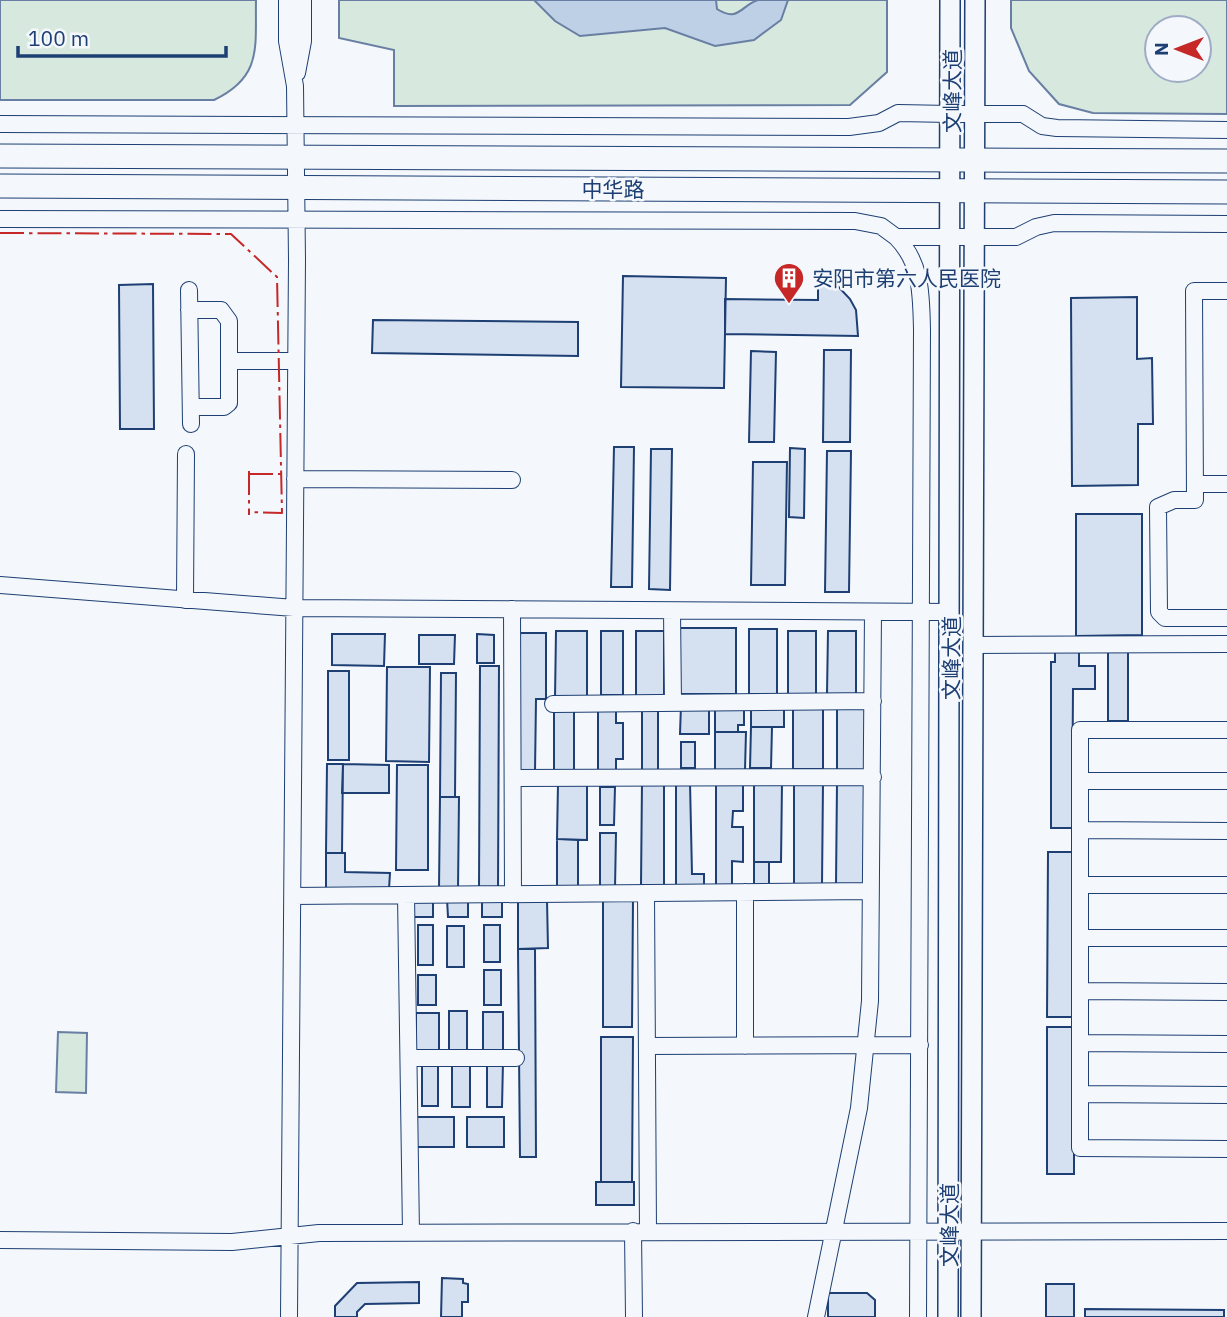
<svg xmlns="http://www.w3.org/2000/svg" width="1227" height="1317" font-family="'IBM Plex Sans','Noto Sans SC',sans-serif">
	<rect width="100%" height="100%" fill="#f4f7fb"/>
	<path fill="#d7e8df" stroke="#687fa3" stroke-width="2" fill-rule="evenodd" d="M0,0h256c-1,46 7,77 -42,100h-214z
		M339,0h548v72l-37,33 -456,1v-56l-55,-12z
		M1011,0h216v114l-134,-1 -34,-9 -30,-33 -18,-43zM1157,28h42v42h-42z
		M58,1032l29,1 -1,60 -30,-1z"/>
	<path fill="#bed0e5" stroke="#687fa3" stroke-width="2" d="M534,0h182l1,9c22,14 24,-4 41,-9 9,0 21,0 30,0l-7,20 -27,20 -39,6 -50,-18 -85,8 -25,-15z"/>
	<path fill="#d5e0f0" stroke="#1d3f73" stroke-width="2" d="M623,276l103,2 -2,110 -103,-1z
		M818,280l15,1 17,18 6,11 2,26 -133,-2v-35l93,1z
		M153,284l1,145h-34l-1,-144z
		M1137,297v62l15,-1 1,66h-15v61l-66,1 -1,-188z
		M373,320l205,2v34l-206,-3z
		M824,350h27l-1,92h-27z
		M751,351l25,1 -2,90h-25z
		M614,447h20l-2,140h-21z
		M790,448l15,1 -1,69 -15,-1z
		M651,449h21l-2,141 -21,-1z
		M827,451h24l-2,141h-24z
		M753,462h34l-2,123h-34z
		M1076,514h66v121l-66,1z
		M680,628h56v66h-56z
		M749,629h28v65h-28z
		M556,631h31v67h-32z
		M601,631h22v64h-22z
		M636,631h28v66h-28z
		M788,631h28v64h-28z
		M828,631h28v63h-29z
		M520,633h26v66h-10l-1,73h-16z
		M332,634h53l-1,32 -52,-1z
		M477,634l17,1v28h-17z
		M419,635h36l-1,29h-35z
		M1108,649h20v72h-20z
		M1055,650h24v16h16v23h-22l-1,139h-21v-166h4z
		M480,666h19l-1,224h-19z
		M387,667h43l-1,95 -43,-1z
		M328,671h21v89h-21z
		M441,673h15l-1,124h-15z
		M681,705h28v29h-29z
		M715,705l29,1v19h-6v7h-23z
		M751,705h33v22h-33z
		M793,707h30v62h-30z
		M642,708h16v65h-16z
		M837,708h29v62h-29z
		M554,710h20v63h-20z
		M598,711h18v12h7v36h-7v14h-18z
		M751,727h21l-1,41h-21z
		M715,732h31l-1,38h-30z
		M681,742h14v26h-14z
		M327,764h16l-1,89h-16z
		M343,764l46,1v28h-47z
		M397,765h31v105h-32z
		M642,782l22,1v102h-23z
		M676,783h14l2,91h12v11h-28z
		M716,783h27v28h-10l-1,16h11v35l-11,-1v24h-16z
		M754,783h28l-1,79h-27z
		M794,783h29l-1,102h-28z
		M837,783h31l-1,102h-31z
		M558,784h29v56l-30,-1z
		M600,787h15l-1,38h-14z
		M440,797h19l-1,92h-19z
		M600,833h16l-1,56h-15z
		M557,839l21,1v51h-21z
		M1048,852h27l-1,165h-27z
		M326,853h19v19l45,1 -1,16h-63z
		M754,862h15v23h-15z
		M413,899h20v18h-20z
		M447,899h21v18h-20z
		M482,899h20v18h-20z
		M603,899h30l-1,128h-29z
		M518,900h29l1,48 -30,1z
		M418,925h15v40h-15z
		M484,925h16v37h-16z
		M447,926h17v41h-17z
		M518,949h17l1,208h-16z
		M484,970h17v35h-17z
		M418,975h18v30h-18z
		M449,1011h18v40h-18z
		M483,1012h20v38h-20z
		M416,1013h23v38h-23z
		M1047,1027h27v147h-27z
		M601,1037h32l-1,145h-31z
		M422,1061h16v45h-16z
		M452,1062h18v45h-18z
		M487,1062h16l-1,45h-15z
		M416,1117h38v30h-38z
		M467,1117h37v30h-37z
		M596,1182h38v23h-38z
		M442,1278l21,1v4l5,1v18h-6v15h-21z
		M419,1282v21l-54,1 -8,8v5h-22v-11l22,-23z
		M1046,1284h28v33h-28z
		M828,1293h39l8,7v17h-47z
		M1085,1309l139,1v7h-139z"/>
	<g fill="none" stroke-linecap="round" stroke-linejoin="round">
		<g stroke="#1d3f73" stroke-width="18">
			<path id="minor" d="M287,0v41l8,45 2,174 -8,1057
				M297,73l6,-32v-41
				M0,124l849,3 30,-4 19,-10 52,1h73l19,12 15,2 170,2
				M0,219l855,2 26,5 15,11h120l20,-10 18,-4 173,1
				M896,237c26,26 25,58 26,92l-4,988
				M189,290l2,134
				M1227,291h-33l1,209h-21l-16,7 1,105 6,6h62
				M189,310h32l8,11v82l-5,4h-33
				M230,361h66
				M295,479l217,1
				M1195,484h32
				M0,585l294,23 655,4
				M185,600l1,-146
				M512,609l1,285
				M672,611l1,92
				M973,645l254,-1
				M553,704l320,-3
				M1227,730h-147v418l147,1
				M513,778l360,-1
				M1080,781h147
				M1080,830l147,1
				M1080,885h147
				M646,893l2,338
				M406,895l5,338
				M293,896l578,-5
				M1080,938h147
				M1080,991l147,1
				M1080,1043l147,1
				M647,1046l273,-1
				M745,1046v-154
				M409,1058h107
				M1080,1094l147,1
				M633,1231l1,86
				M0,1240l232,2 87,-9 908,-2
				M816,1317l43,-209 11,-107 3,-389"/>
		</g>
		<g stroke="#1d3f73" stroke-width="22">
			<path id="major" d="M948,1317l2,-1317
				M971,1317l4,-1317"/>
		</g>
		<g stroke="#1d3f73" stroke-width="25">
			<path id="highway" d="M0,156l1227,5
				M0,186l1227,6"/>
		</g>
		<use href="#minor" stroke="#f4f7fb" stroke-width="16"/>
		<use href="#major" stroke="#f4f7fb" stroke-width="19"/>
		<use href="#highway" stroke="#f4f7fb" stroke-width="23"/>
		<path stroke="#c62828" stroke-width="2" stroke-dasharray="24 5 3.5 5" stroke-linecap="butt" d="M0,233l231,1 46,43 5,236 -33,-1
			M249,471v44
			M249,474h33"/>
	</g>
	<defs>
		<g id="building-pin" transform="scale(1.575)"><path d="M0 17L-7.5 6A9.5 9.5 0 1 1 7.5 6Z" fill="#c62828" stroke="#f4f7fb"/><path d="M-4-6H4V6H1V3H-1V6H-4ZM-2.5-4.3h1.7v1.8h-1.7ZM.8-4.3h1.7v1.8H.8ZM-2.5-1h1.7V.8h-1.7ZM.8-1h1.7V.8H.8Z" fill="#fff"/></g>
	</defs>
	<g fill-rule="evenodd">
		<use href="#building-pin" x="789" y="278"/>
	</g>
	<g text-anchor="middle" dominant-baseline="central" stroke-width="5" stroke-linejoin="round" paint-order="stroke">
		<g font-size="21" fill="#1d3f73" stroke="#f4f7fb">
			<text transform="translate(952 91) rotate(-90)">文峰大道</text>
			<text x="613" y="189">中华路</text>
			<text transform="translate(951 658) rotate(-90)">文峰大道</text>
			<text transform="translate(949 1225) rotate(-90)">文峰大道</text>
		</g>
		<g font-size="21" fill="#1d3f73" stroke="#f4f7fb" text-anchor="start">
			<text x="812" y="278">安阳市第六人民医院</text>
		</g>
	</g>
	<g transform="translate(1178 49) rotate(270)"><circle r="33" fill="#f4f7fb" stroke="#9eadc5" stroke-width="2"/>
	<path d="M0-5L12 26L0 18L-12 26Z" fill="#c62828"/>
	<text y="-10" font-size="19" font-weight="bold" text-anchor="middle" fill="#1d3f73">N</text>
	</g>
	<path d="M18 46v10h208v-10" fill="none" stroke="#1d3f73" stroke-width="3.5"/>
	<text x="28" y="46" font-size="21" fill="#1d3f73" stroke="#f4f7fb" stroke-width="5" paint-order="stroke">100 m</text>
</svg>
